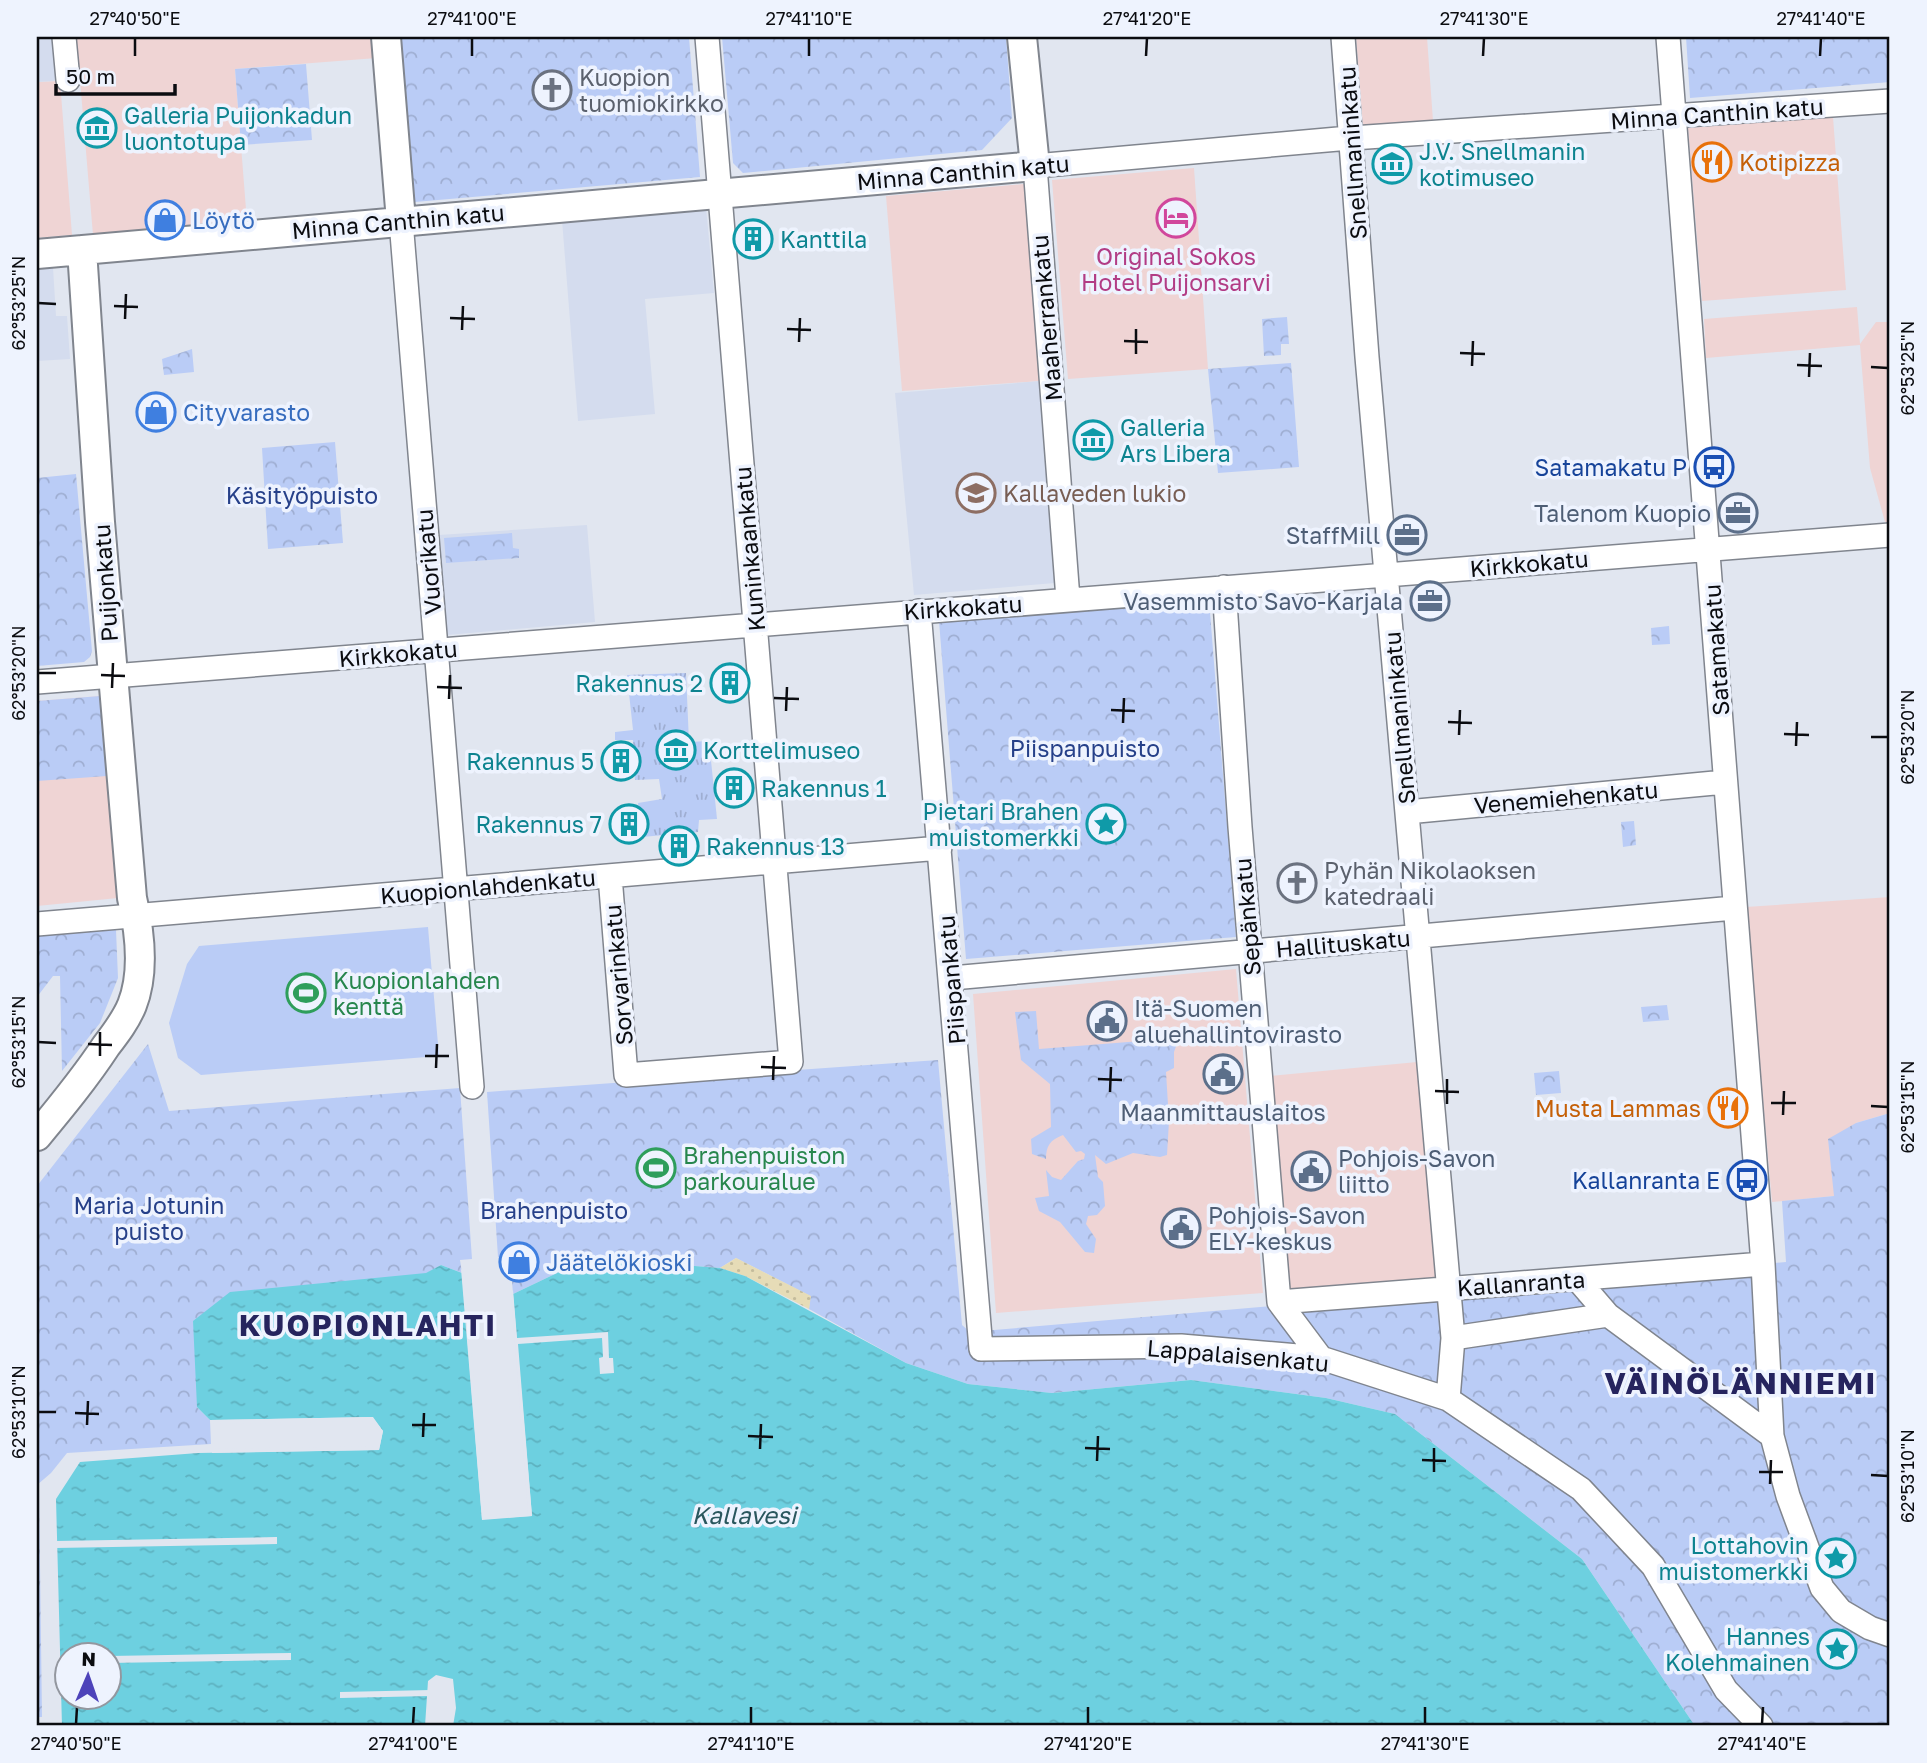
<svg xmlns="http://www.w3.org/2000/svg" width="1927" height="1763" font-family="'Golos Text',sans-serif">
	<defs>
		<pattern id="grass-tufts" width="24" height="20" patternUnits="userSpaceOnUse" patternTransform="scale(1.75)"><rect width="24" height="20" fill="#baccf6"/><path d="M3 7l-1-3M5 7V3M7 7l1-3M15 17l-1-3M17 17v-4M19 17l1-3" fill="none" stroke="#9faed2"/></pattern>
		<pattern id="forest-crowns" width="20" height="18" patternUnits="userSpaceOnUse" patternTransform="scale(1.75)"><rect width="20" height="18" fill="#baccf6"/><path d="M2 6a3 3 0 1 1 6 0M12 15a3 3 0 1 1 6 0" fill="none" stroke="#9faed2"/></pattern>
		<pattern id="sand-dots" width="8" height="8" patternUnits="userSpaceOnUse" patternTransform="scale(1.75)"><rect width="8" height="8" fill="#e6dcb7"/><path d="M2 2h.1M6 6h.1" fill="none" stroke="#c4bc9c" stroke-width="1.8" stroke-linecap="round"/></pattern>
		<pattern id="water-ripples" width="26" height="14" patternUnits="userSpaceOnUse" patternTransform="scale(1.75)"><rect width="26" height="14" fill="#6dd0e0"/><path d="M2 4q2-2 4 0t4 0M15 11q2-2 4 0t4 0" fill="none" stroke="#5db1bf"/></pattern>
	</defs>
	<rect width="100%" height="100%" fill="#e1e6f0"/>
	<path fill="#efd4d4" d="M64,37h311l2,21 -142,11 12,153 -154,13 -13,-155h-12z
		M1356,37h71l6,84 -70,5z
		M60,81l12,154 -35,3v-156z
		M1833,117l13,173 -144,11 -14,-173z
		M1194,168l14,201 -140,10 -16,-199z
		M1024,184l16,197 -138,10 -16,-195z
		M1857,307l3,37 16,-22h14v200h-5l-15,-54 -10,-123 -154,13 -2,-39z
		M100,696l18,202 -81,8v-205z
		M1890,897v216l-34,10 -22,73 -62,6 -26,-295z
		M1236,969l27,324 -267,20 -23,-319z
		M1417,1062l19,218 -147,13 -20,-217z"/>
	<path fill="#d4dcee" d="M37,37h27l4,43 -31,2z
		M706,207l8,86 -69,6 10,115 -77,7 -16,-201z
		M53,268l3,48h11l3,43 -33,2v-92z
		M1041,381l14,202 -141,12 -19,-202z
		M587,525l8,97 -148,13 -8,-100z"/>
	<path fill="url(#grass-tufts)" d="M686,673l3,69 20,-1 8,78 -18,1 -1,12 -56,5 -4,-34 24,-4 -3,-20 -24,1 -2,-40h-18v-8l18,-2 -6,-55z"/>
	<path fill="url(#forest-crowns)" d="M401,37h288l11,140 -285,25z
		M722,37h284l6,81 -30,32 -239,23 -10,-10z
		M1686,37h204v45l-200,16z
		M306,64l6,76 -71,5 -6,-76z
		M1287,317l2,27h-8v11l-17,1 -2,-37z
		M192,349l2,23 -30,3 -2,-16z
		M1291,363l8,104 -81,6 -10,-104z
		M335,442l8,101 -75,6 -6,-101z
		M76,474l16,177 -2,6 -6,5 -47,4v-188z
		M512,533l1,15 6,1v9l-73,5 -2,-25z
		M1209,600l27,337 -270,22 -27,-338z
		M1669,626l1,18 -18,1 -1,-17z
		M100,696l7,80 -70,5v-80z
		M1634,821l2,24 -13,2 -2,-25z
		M116,930l2,48 -18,45 -38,48 -2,-95h-7l-16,21v-61z
		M1667,1005l2,15 -26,2 -2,-15z
		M1036,1011l3,38 140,-11 -5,14v16l-8,4 3,49 -2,34 -7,2 -27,-4 -27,11 -11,-9 3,22 5,5 2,24 -8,9 -9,1 -2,8 10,15 -2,14 -9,-1 -25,-30 -21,-11 -4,-13 14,-2 -3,-26 6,7 9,3 17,-19 6,-2 1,-5 -4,-3 -5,1 -13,-17c-13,5 -17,11 -17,24l-14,-5 -1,-15 20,-12 -1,-43 -29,-24 -6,-48z
		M148,1044l21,67 291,-23 12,171 -12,1 2,13 -21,-8 -244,142 13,13 1,24 -144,9 -16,20 -14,12v-299z
		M938,1060l24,265 8,7 816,-70 -4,-61 52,-5 -6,-57 28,-16 34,-10v613h-195l-113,-167 -187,-145 -69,-16 -135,-18 -139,13 -84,-9 -62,-21 -97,-54 1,-13 -74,-38 -16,10 -76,-6 -66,1 -65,31 -3,-38 -12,1 -11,-165z
		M1559,1071l2,22 -25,2 -2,-22z
		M39,1488l3,229h-5v-228z"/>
	<path fill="url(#sand-dots)" d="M736,1258l75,38 -2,13 -64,-33 -25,-8z"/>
	<path fill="#baccf6" d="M428,927l11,129 -238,19 -23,-17 -9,-35 18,-59 12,-18z
		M645,1143l37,15 -14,35 -37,-14z"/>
	<path fill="url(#water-ripples)" fill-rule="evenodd" d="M644,1262l76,6 25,8 161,87 62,21 84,9 139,-13 135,18 69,16 187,145 113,167h-1242l3,-18 -3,-29 -17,-4 -8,6 -3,45h-363l-6,-227 24,-37 118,-9 181,-3 4,-19 -11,-14 -162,3 -13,-13 -4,-86 37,-29 196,-19 15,-8 21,8 20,246 50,-3 -19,-222 65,-31zM66,1654h42v42h-42z"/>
	<path fill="#e1e6f0" d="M461,1269l4,3 20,244 43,-3 -17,-221 2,-2 4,48 91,-6 1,26h4l1,15 -14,1 -1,-16 4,-1 -1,-19 -84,6 14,172 -50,4z
		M373,1417l10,14 -4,19 -167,3v-4l164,-3 4,-14 -9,-11 -160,3 -1,-4z
		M277,1537v7l-222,4v-7z
		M291,1653v7l-182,3v-7z
		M431,1690l-1,6 -90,2v-6z"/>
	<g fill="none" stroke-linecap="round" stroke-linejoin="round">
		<g stroke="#80858e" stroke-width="26">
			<path id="minor" d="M64,37l4,43
				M1343,37l24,320 86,981 -5,61
				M1668,37l95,1227 9,172 16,60 34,92 19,23 29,17 20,7
				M401,221l71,866
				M1224,587l16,240 39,475 42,56
				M1068,599l-33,-433 303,-27 552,-38
				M919,611l62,738 200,-3 140,12 127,41 133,90 72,77 73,124 35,36
				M37,682l1853,-147
				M1407,812l318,-30
				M610,876l16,199 165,-13 -84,-1025
				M37,924l903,-76
				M952,978l782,-70
				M1577,1279l31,36 164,121
				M1279,1302l484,-38
				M1453,1338l155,-23"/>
		</g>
		<g stroke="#80858e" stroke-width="32">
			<path id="major" d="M386,37l15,184
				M37,254l998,-88 -13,-129
				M37,1136c24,-29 48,-58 69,-90 10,-13 20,-26 26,-41 13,-33 8,-73 0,-107l-32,-376 -18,-272"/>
		</g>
		<use href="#minor" stroke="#fff" stroke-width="23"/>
		<use href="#major" stroke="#fff" stroke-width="28"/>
	</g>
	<path fill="none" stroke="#0b0c10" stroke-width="2.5" d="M135,56v-18M472,56v-18M809,56v-18M1146,56l1,-18M1483,56l1,-18M1820,56l1,-18M38,303l18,1M114,306l24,1M450,318l25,1M125,319l1,-25M787,329l24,1M462,330l1,-24M1124,341l24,1M799,342l1,-24M1460,353l25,1M1136,354v-25M1797,365l25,1M1472,366l1,-25M1871,367l17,1M1809,377l1,-24M38,673h18M101,675l24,1M437,687l25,1M112,688l1,-25M774,698l25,1M449,699l1,-24M1111,710l24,1M786,711l1,-24M1448,722l24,1M1123,723l1,-25M1784,734l25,1M1459,735l1,-25M1871,737h17M1796,746l1,-24M38,1042l18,1M88,1044l24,1M100,1056v-24M425,1056h24M761,1067l25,1M436,1068l1,-24M1098,1079l24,1M773,1080l1,-24M1435,1091l24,1M1110,1092l1,-25M1771,1103h25M1447,1104v-25M1871,1106l17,1M1783,1115l1,-24M38,1412h18M75,1413l24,1M87,1425l1,-24M412,1425h24M748,1436l25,1M423,1437l1,-24M1085,1448l25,1M760,1449l1,-25M1422,1460l24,1M1097,1461l1,-25M1434,1472v-24M1759,1472h24M1871,1475l17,1M1770,1484l1,-24M76,1724l1,-17M413,1724l1,-17M751,1724v-17M1088,1724v-17M1425,1724v-17M1762,1724l1,-17"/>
	<defs>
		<g id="church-ring" transform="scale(2.0125)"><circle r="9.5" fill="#eef3fe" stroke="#6b7280" stroke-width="1.5"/><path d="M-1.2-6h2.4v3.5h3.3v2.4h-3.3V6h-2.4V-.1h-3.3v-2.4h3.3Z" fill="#6b7280"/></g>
		<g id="museum-ring" transform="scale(2.0125)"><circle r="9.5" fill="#eef3fe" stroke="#0f9aa8" stroke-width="1.5"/><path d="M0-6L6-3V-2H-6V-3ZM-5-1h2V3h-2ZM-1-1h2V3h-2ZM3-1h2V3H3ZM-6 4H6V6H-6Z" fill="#0f9aa8"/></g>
		<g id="restaurant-ring" transform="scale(2.0125)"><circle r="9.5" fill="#eef3fe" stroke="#e8710a" stroke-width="1.5"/><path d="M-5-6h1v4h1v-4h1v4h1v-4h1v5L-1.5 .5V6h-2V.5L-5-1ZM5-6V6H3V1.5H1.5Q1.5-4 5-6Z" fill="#e8710a"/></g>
		<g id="hotel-ring" transform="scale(2.0125)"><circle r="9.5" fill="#eef3fe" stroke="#d1479c" stroke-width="1.5"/><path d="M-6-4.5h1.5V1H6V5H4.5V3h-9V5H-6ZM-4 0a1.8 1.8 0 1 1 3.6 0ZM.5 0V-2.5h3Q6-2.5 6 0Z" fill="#d1479c"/></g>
		<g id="shop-ring" transform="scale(2.0125)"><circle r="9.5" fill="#eef3fe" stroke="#3f7fe0" stroke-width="1.5"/><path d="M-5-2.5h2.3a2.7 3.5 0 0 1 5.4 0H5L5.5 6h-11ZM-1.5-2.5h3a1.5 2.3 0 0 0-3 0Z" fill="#3f7fe0"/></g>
		<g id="building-ring" transform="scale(2.0125)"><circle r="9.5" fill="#eef3fe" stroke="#0f9aa8" stroke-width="1.5"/><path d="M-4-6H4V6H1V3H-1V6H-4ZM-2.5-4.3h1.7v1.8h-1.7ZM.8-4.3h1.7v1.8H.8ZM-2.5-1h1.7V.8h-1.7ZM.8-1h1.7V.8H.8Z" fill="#0f9aa8"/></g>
		<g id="bus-ring" transform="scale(2.0125)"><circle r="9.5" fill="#eef3fe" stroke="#1a4fb4" stroke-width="1.5"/><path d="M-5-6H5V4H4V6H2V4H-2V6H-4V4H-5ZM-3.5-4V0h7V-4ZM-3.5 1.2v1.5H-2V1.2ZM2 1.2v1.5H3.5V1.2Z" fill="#1a4fb4"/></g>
		<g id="school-ring" transform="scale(2.0125)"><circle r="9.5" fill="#eef3fe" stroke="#8d6e63" stroke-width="1.5"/><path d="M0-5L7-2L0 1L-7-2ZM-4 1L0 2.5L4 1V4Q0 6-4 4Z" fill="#8d6e63"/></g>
		<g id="office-ring" transform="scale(2.0125)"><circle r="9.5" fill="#eef3fe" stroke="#5c6f8a" stroke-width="1.5"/><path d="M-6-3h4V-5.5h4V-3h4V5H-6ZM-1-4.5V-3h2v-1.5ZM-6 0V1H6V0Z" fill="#5c6f8a"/></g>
		<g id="sight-ring" transform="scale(2.0125)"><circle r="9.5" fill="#eef3fe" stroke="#0f9aa8" stroke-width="1.5"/><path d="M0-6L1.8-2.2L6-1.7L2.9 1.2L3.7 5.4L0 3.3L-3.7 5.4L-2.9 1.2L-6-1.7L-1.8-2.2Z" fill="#0f9aa8"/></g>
		<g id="stadium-ring" transform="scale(2.0125)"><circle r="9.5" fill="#eef3fe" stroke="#2e9e5b" stroke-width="1.5"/><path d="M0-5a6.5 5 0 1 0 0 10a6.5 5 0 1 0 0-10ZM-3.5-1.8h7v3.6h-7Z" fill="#2e9e5b"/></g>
		<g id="civic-ring" transform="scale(2.0125)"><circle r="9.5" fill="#eef3fe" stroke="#5c6f8a" stroke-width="1.5"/><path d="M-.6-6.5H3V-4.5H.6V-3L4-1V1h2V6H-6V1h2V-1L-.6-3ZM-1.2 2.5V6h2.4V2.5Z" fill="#5c6f8a"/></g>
	</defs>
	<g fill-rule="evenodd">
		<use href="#church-ring" x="552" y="90"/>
		<use href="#museum-ring" x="97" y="128"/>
		<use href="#restaurant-ring" x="1712" y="162"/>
		<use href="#museum-ring" x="1392" y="164"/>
		<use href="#hotel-ring" x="1176" y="218"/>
		<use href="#shop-ring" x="165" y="220"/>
		<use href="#building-ring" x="753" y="239"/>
		<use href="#shop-ring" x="156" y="412"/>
		<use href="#museum-ring" x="1093" y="440"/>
		<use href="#bus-ring" x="1714" y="467"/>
		<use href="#school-ring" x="976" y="493"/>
		<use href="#office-ring" x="1738" y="513"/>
		<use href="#office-ring" x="1407" y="535"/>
		<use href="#office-ring" x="1430" y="601"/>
		<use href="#building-ring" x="730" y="683"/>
		<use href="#museum-ring" x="676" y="750"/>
		<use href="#building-ring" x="621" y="761"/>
		<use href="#building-ring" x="734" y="788"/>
		<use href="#building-ring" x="629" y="824"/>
		<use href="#sight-ring" x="1106" y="824"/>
		<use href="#building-ring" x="679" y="846"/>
		<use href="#church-ring" x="1297" y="883"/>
		<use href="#stadium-ring" x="306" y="993"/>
		<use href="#civic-ring" x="1107" y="1021"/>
		<use href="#civic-ring" x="1223" y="1074"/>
		<use href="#restaurant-ring" x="1728" y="1108"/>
		<use href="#stadium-ring" x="656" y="1168"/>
		<use href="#civic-ring" x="1311" y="1171"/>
		<use href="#bus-ring" x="1747" y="1180"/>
		<use href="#civic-ring" x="1181" y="1228"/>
		<use href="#shop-ring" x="519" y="1262"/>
		<use href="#sight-ring" x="1836" y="1558"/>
		<use href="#sight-ring" x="1837" y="1649"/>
	</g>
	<g text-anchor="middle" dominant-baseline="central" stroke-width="7" stroke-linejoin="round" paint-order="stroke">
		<g font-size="23" fill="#5b616d" stroke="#eef3fe" text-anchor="start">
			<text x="579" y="77">Kuopion<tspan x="579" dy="26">tuomiokirkko</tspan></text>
			<text x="1324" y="870">Pyhän Nikolaoksen<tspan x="1324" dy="26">katedraali</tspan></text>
		</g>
		<g font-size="23" fill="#0b0c10" stroke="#eef3fe">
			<text transform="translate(1717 113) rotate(-4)">Minna Canthin katu</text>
			<text transform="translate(1352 153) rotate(-94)">Snellmaninkatu</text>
			<text transform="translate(963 172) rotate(-5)">Minna Canthin katu</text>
			<text transform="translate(398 221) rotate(-5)">Minna Canthin katu</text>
			<text transform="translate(1046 318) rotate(-95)">Maaherrankatu</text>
			<text transform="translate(749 549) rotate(-95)">Kuninkaankatu</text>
			<text transform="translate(428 562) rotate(-95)">Vuorikatu</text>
			<text transform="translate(1529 563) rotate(-5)">Kirkkokatu</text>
			<text transform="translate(105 583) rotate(-94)">Puijonkatu</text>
			<text transform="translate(963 607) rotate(-4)">Kirkkokatu</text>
			<text transform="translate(1716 650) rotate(-94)">Satamakatu</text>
			<text transform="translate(398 653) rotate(-5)">Kirkkokatu</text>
			<text transform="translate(1399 718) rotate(-95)">Snellmaninkatu</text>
			<text transform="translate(1566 797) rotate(-5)">Venemiehenkatu</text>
			<text transform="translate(488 886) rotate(-5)">Kuopionlahdenkatu</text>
			<text transform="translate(1247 917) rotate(-95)">Sepänkatu</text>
			<text transform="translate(1343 943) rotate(-5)">Hallituskatu</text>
			<text transform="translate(618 975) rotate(-95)">Sorvarinkatu</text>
			<text transform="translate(951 980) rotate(-95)">Piispankatu</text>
			<text transform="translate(1521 1283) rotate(-4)">Kallanranta</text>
			<text transform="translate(1238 1355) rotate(5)">Lappalaisenkatu</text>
		</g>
		<g font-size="23" fill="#0d838f" stroke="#eef3fe" text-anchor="start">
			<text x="124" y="115">Galleria Puijonkadun<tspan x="124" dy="26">luontotupa</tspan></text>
			<text x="1419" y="151">J.V. Snellmanin<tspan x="1419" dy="26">kotimuseo</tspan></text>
			<text x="780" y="239">Kanttila</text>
			<text x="1120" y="427">Galleria<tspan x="1120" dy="26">Ars Libera</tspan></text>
			<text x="703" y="683" text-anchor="end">Rakennus 2</text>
			<text x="703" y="750">Korttelimuseo</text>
			<text x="594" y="761" text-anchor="end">Rakennus 5</text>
			<text x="761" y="788">Rakennus 1</text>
			<text x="1079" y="811" text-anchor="end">Pietari Brahen<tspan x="1079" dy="26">muistomerkki</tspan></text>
			<text x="602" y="824" text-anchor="end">Rakennus 7</text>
			<text x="706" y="846">Rakennus 13</text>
			<text x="1809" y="1545" text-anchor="end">Lottahovin<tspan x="1809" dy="26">muistomerkki</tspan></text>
			<text x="1810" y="1636" text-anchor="end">Hannes<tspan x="1810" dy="26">Kolehmainen</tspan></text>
		</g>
		<g font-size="23" fill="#c56008" stroke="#eef3fe" text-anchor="start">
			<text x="1739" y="162">Kotipizza</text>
			<text x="1701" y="1108" text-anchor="end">Musta Lammas</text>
		</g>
		<g font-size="23" fill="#366cbe" stroke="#eef3fe" text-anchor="start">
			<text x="192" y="220">Löytö</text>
			<text x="183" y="412">Cityvarasto</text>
			<text x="546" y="1262">Jäätelökioski</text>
		</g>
		<g font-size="23" fill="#b23c85" stroke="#eef3fe">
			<text x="1176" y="256">Original Sokos<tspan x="1176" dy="26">Hotel Puijonsarvi</tspan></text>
		</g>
		<g font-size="23" fill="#164399" stroke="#eef3fe" text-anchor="end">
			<text x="1687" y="467">Satamakatu P</text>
			<text x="1720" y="1180">Kallanranta E</text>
		</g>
		<g font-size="23" fill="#785e54" stroke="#eef3fe" text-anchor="start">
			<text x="1003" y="493">Kallaveden lukio</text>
		</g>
		<g font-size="23" fill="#264089" stroke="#eef3fe">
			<text x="302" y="495">Käsityöpuisto</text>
			<text x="1085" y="748">Piispanpuisto</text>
			<text x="149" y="1205">Maria Jotunin<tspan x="149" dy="26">puisto</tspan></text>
			<text x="554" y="1210">Brahenpuisto</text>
		</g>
		<g font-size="23" fill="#4e5e75" stroke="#eef3fe" text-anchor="end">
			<text x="1711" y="513">Talenom Kuopio</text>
			<text x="1380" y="535">StaffMill</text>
			<text x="1403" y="601">Vasemmisto Savo-Karjala</text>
			<text x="1134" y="1008" text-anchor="start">Itä-Suomen<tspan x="1134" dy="26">aluehallintovirasto</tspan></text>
			<text x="1223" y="1112" text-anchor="middle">Maanmittauslaitos</text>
			<text x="1338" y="1158" text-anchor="start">Pohjois-Savon<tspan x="1338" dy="26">liitto</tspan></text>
			<text x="1208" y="1215" text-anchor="start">Pohjois-Savon<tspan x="1208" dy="26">ELY-keskus</tspan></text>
		</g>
		<g font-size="23" fill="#27864d" stroke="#eef3fe" text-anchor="start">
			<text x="333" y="980">Kuopionlahden<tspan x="333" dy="26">kenttä</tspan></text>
			<text x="683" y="1155">Brahenpuiston<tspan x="683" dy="26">parkouralue</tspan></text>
		</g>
		<g font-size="24" font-style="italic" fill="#2a575e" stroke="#eef3fe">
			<text x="744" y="1514">Kallavesi</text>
		</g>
		<g font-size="30" font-weight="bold" letter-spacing="2" fill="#26245e" stroke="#eef3fe">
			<text x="368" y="1325">KUOPIONLAHTI</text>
			<text x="1741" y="1383">VÄINÖLÄNNIEMI</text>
		</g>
	</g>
	<rect width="1927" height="1763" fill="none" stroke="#eef3fe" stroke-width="77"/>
	<g transform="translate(88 1676) rotate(2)"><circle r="33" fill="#eef3fe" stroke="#93979f" stroke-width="2"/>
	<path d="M0-5L12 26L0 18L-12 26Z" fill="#4d43ba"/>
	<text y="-10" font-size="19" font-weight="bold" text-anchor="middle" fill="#0b0c10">N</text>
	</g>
	<path d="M56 84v10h119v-10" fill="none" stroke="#0b0c10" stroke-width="3.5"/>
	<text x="66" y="84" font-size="21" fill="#0b0c10" stroke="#eef3fe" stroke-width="5" paint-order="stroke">50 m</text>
	<rect x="38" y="38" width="1850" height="1686" fill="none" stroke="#0b0c10" stroke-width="2.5"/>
	<g font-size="18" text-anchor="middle" fill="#0b0c10">
		<text x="135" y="25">27°40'50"E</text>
		<text x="472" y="25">27°41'00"E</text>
		<text x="809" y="25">27°41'10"E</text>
		<text x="1147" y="25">27°41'20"E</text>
		<text x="1484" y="25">27°41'30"E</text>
		<text x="1821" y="25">27°41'40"E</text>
		<text transform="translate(19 303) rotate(-90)" y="6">62°53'25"N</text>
		<text transform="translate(1908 368) rotate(-90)" y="6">62°53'25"N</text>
		<text transform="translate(19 673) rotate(-90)" y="6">62°53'20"N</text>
		<text transform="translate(1908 737) rotate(-90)" y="6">62°53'20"N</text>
		<text transform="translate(19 1042) rotate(-90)" y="6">62°53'15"N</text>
		<text transform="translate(1908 1107) rotate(-90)" y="6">62°53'15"N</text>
		<text transform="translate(19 1412) rotate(-90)" y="6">62°53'10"N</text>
		<text transform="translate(1908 1476) rotate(-90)" y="6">62°53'10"N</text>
		<text x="76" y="1750">27°40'50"E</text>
		<text x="413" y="1750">27°41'00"E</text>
		<text x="751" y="1750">27°41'10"E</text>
		<text x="1088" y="1750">27°41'20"E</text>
		<text x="1425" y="1750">27°41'30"E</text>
		<text x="1762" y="1750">27°41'40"E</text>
	</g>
</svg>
